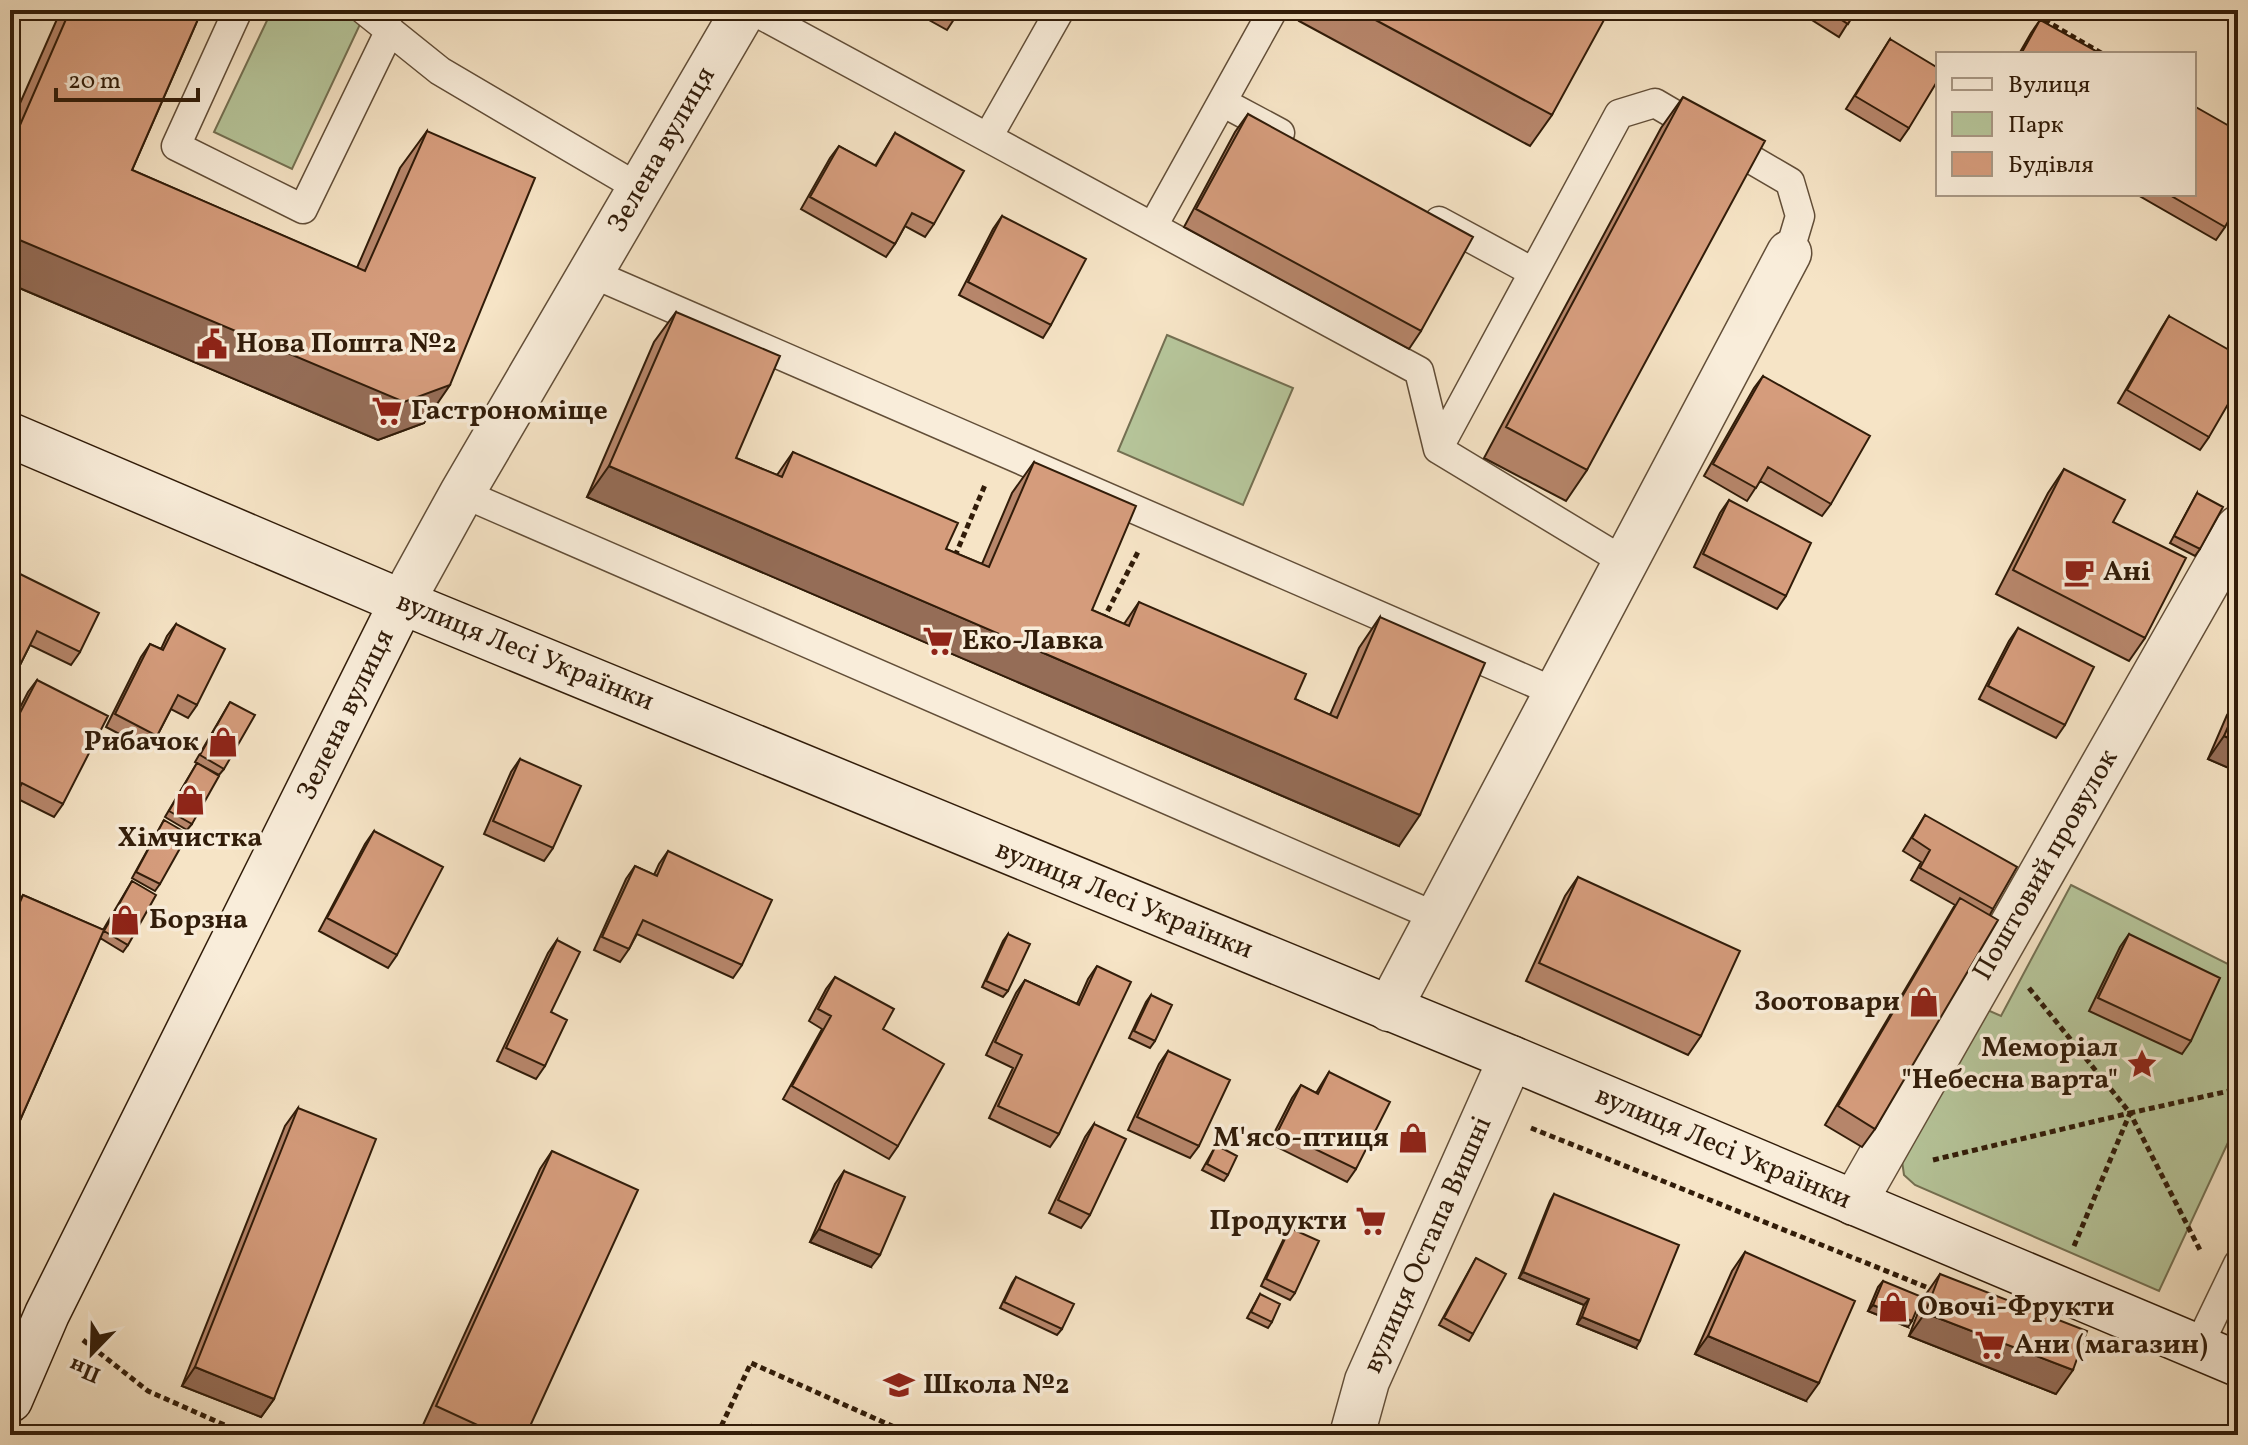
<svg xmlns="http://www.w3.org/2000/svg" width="2248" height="1445" font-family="Vollkorn,serif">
	<rect width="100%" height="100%" fill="#f6e4c6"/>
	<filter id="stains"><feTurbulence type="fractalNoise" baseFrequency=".0025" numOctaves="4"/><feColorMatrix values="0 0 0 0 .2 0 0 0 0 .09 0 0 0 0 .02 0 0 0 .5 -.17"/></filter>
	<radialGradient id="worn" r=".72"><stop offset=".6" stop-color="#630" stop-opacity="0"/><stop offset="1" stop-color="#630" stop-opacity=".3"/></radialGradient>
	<path fill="#b6c59a" stroke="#747052" stroke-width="2" d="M272,10h74l17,8 -71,151 -78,-37z
		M1167,335l126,53 -50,117 -125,-54z
		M2071,885l167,84v152l-79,170 -244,-106 -11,-10 -2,-14 81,-153 18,8z"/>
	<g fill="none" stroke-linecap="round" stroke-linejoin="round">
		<g stroke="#624e38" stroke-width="31">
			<path id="lane" d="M238,10l-62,136 127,63 87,-179
				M364,10l76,61 199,117
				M752,10l667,361 19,78 187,113
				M1222,102l58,31
				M988,137l72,-127
				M1439,221l94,51
				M1153,226l120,-216
				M591,273l964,419
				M1438,449l181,-335 36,-11 135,79 10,34 -11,37
				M462,493l975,424
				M2198,1347l40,-83"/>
		</g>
		<g stroke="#624e38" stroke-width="47">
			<path id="street" d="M402,602l60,-109 282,-483
				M1389,1009l400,-756
				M1854,1203l384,-675
				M1352,1435l15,-54 144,-323"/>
		</g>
		<g stroke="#311c09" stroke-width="47">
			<path id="secondary" d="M10,435l392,167 1109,456 727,306
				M10,1400l37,-86 355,-712"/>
		</g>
		<path stroke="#311c09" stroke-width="5" stroke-dasharray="6 4" stroke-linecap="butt" d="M2027,10l76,44
			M955,556l30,-71
			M1103,620l36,-70
			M2029,988l101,125 108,-24
			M1531,1128l395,159
			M1933,1160l197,-47 71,139
			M2074,1246l56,-133
			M83,1340l65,51 99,44
			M717,1435l34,-72 161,72"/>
		<use href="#lane" stroke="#f9edda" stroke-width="28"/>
		<use href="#street" stroke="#f9edda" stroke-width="44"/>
		<use href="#secondary" stroke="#f9edda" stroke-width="44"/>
	</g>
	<path fill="#b7866b" stroke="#311c09" stroke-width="2" d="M61,10h141l-70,160 225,98 43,-100 27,-37 -3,292 -46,17 -368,-156v-158z
		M911,10h49l-13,20z
		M1305,10h281l-34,105 -22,31 -231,-125z
		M1796,10h60l-17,27z
		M2040,20l61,34h-82l12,-21z
		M1890,39l19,89 -9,13 -54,-32z
		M1683,97l-96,373 -21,31 -82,-43 177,-330z
		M1248,114l173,217 -12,18 -225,-122 51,-95z
		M895,133l39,91 -9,13 -20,-11 -10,18 -9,13 -85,-48 29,-51 9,-12 36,20z
		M2136,194h58l31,33 -9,13z
		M1002,216l49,109 -8,13 -84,-43 34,-66z
		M676,312l60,146 41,17 16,-23 153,97 36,15 30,-71 22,-31 58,148 32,14 15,-22 156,97 35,16 29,-67 21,-31 19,229 -812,-349 67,-155z
		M2169,316l40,121 -9,13 -82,-47 43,-74z
		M1763,376l68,128 -9,12 -62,-35 -13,20 -43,-25 50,-88z
		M2064,469l49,53 32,116 -16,23 -133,-67 52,-101z
		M2197,493l3,56 -5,7 -25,-13z
		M1729,500l57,96 -9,13 -83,-42 26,-54z
		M18,573l62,79 -9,13 -41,-20 -10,20 -9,13 -1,-1v-92z
		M176,624l21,81 -9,13 -17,-9 -14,27 -9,13 -42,-22 35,-70 9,-13 11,5 6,-13z
		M2018,628l47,97 -9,13 -77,-39 30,-58z
		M37,680l26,124 -9,13 -40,-20 -4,5v-75l18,-35z
		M2238,699v73l-30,-13 19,-44z
		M230,702l-6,67 -5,6 -24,-13z
		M520,759l33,89 -9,13 -60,-27 27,-62z
		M197,763l-5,61 -5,6 -22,-13z
		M2238,785v26l-9,-4z
		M1925,815l68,94 -118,220 -13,18 -37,-22 130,-220 -44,-25 10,-18 -18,-11z
		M164,820l-4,64 -5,7 -23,-13z
		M374,831l23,124 -9,13 -69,-37 46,-87z
		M668,851l74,114 -9,13 -96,-44 -8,15 -9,13 -26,-12 32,-71 9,-13 19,9 5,-11z
		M1578,877l123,159 -13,19 -162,-74 39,-85z
		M132,881l-4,64 -5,7 -23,-14 -90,205v-229l13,-19 80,35z
		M1008,934v57l-5,6 -21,-10 21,-46z
		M2129,934l62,107 -9,13 -93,-43 31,-64z
		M557,940l-6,72 -6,54 -9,13 -39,-18 51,-108z
		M1097,966l-38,168 -9,13 -61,-29 24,-50 -27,-13 30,-62 9,-13 52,24 11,-25z
		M835,977l48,52 15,117 -9,13 -106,-60 39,-70 -13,-8 17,-32z
		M1151,995l4,46 -5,7 -21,-10 17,-36z
		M1168,1051l31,95 -9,12 -62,-28 31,-66z
		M1329,1072l27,97 -9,13 -78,-39 23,-45 9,-13 15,8z
		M298,1108l-24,291 -13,18 -79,-31 103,-260z
		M1094,1124l-4,91 -9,13 -32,-15 36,-76z
		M1216,1145l12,30 -4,6 -22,-11z
		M552,1151l-26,284h-80l-23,-10 117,-256z
		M844,1171l27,96 -61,-25 25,-58z
		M1554,1194l82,154 -59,-24 7,-19 -65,-27 31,-77z
		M1290,1228l5,65 -5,7 -29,-14 25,-52z
		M1745,1252l61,149 -111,-47 37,-83z
		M1476,1258l-3,76 -4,7 -30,-16z
		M1940,1274l116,120 -147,-58 15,-39z
		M1016,1277l46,52 -5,6 -57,-27 12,-25z
		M1883,1281l25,46 -40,-16 10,-24z
		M1260,1294l12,28 -4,6 -21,-10z"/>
	<path fill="#956d57" stroke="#311c09" stroke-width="2" d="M10,236l440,149 -26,38 -46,17 -368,-156z
		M609,466l811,349 -21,31 -812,-349z
		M2224,736l14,6v30l-30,-13z
		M819,1229l61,26 -9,12 -61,-25z
		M1523,1272l66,27 -5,6 -65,-27z
		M1873,1305l39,16 -4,6 -40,-16z
		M1925,1313l148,57 -17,24 -147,-58z
		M1582,1317l58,24 -4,7 -59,-24z
		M1708,1336l111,47 -13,18 -111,-47z
		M195,1367l79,32 -13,18 -79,-31z"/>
	<path fill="#d59c7c" stroke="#311c09" stroke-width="2" d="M70,10h132l-70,160 233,101 62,-140 108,47 -85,207 -46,17 -394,-166v-88z
		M942,10h18l-4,7z
		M1357,10h229l18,10 -52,95z
		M1826,10h30l-8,14z
		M2040,20l61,34h-80z
		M1890,39l48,29v12l-29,48 -54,-32z
		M1683,97l82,44 -178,329 -81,-43z
		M2194,106l44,25v73l-13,23 -57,-33h26z
		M1248,114l225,123 -52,94 -225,-122z
		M895,133l69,38 -30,53 -22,-11 -17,31 -85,-47 29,-51 37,20z
		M1002,216l84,43 -35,66 -83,-43z
		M676,312l104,44 -44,102 46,19 11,-25 165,71 -12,26 43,18 45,-105 102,44 -44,104 37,16 10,-24 167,72 -11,25 42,19 43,-101 105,46 -65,152 -811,-349z
		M2169,316l69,39v32l-29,50 -82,-47z
		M1763,376l107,60 -39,68 -63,-37 -12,21 -43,-24z
		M2064,469l61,31 -12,22 73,36 -41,80 -132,-68z
		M2197,493l26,14 -23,42 -26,-13z
		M1729,500l82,43 -25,53 -83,-42z
		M18,573l81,40 -19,39 -43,-21 -17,34 -10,-5v-71z
		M176,624l49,25 -28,56 -19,-10 -21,41 -42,-22 35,-70 13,6z
		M2018,628l76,39 -29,58 -77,-39z
		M37,680l71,36 -45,88 -41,-21 -4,8 -8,-4v-55z
		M230,702l25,13 -31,54 -24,-14z
		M2238,704v38l-14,-6z
		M520,759l61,27 -28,62 -60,-27z
		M197,763l22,13 -27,48 -23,-13z
		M1925,815l92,52 -24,42 -73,-41 10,-18 -18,-12z
		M164,820l24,14 -28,50 -24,-12z
		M374,831l69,36 -46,88 -70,-37z
		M668,851l104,49 -30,65 -99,-45 -14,29 -27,-12 33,-71 22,10z
		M1578,877l162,74 -39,85 -162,-73z
		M132,881l24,14 -28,50 -24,-14z
		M23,895l81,35 -94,213v-218z
		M1960,898l38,22 -123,209 -37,-23z
		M1008,934l22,10 -22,47 -22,-10z
		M2129,934l91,44 -29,63 -93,-43z
		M557,940l23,12 -29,60 16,8 -22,46 -39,-18z
		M1097,966l34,16 -72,152 -61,-28 24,-51 -27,-13 30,-62 54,25z
		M835,977l59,32 -11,20 61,35 -46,82 -106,-60 39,-70 -13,-7z
		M1151,995l21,10 -17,36 -21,-10z
		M1168,1051l62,29 -31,66 -62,-29z
		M1329,1072l61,30 -34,67 -78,-38 23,-46 17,9z
		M298,1108l78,31 -102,260 -79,-32z
		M1094,1124l32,15 -36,76 -32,-15z
		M1216,1145l21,11 -9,19 -21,-11z
		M552,1151l86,39 -112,245h-27l-63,-29z
		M844,1171l61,26 -25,58 -61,-26z
		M1554,1194l125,51 -39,96 -58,-24 7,-18 -66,-27z
		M1290,1228l29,13 -24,52 -29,-14z
		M1745,1252l110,49 -36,82 -111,-47z
		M1476,1258l30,16 -33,60 -29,-16z
		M1940,1274l147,57 -14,39 -148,-57z
		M1016,1277l58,27 -12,25 -58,-27z
		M1883,1281l39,16 -10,24 -39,-16z
		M1260,1294l20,10 -8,18 -21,-10z
		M752,1425l21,10h-26z"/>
	<defs>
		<g id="civic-bare" transform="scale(2.4)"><path d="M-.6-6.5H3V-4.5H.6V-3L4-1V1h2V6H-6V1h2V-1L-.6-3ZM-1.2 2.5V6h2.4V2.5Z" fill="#8f2418" stroke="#f9edda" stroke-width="2.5" paint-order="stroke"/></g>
		<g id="supermarket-bare" transform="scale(2.4)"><path d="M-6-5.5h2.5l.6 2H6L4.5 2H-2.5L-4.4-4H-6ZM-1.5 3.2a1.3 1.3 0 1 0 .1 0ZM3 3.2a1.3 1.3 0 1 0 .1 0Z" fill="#8f2418" stroke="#f9edda" stroke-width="2.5" paint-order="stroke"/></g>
		<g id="cafe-bare" transform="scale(2.4)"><path d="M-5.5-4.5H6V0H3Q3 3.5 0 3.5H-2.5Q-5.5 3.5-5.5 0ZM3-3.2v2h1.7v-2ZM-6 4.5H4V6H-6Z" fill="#8f2418" stroke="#f9edda" stroke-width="2.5" paint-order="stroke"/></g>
		<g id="shop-bare" transform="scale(2.4)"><path d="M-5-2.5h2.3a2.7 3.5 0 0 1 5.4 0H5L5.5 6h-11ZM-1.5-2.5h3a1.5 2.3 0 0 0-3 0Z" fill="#8f2418" stroke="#f9edda" stroke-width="2.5" paint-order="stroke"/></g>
		<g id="sight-bare" transform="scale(2.4)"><path d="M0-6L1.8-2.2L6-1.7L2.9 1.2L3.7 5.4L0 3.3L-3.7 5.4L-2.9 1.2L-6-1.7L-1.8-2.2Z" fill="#8f2418" stroke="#f9edda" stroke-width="2.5" paint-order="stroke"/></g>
		<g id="school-bare" transform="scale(2.4)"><path d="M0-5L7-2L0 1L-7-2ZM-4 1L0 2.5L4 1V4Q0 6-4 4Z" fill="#8f2418" stroke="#f9edda" stroke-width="2.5" paint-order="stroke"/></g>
	</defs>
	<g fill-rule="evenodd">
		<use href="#civic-bare" x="212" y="344"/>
		<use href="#supermarket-bare" x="387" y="411"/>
		<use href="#cafe-bare" x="2079" y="572"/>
		<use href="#supermarket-bare" x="938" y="641"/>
		<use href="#shop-bare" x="223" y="742"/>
		<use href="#shop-bare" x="190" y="800"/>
		<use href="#shop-bare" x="125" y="920"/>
		<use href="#shop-bare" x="1924" y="1002"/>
		<use href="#sight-bare" x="2142" y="1064"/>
		<use href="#shop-bare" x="1413" y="1138"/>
		<use href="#supermarket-bare" x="1371" y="1221"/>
		<use href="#shop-bare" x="1893" y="1307"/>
		<use href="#supermarket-bare" x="1990" y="1345"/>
		<use href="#school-bare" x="899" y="1385"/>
	</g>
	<g text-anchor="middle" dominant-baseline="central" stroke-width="7" stroke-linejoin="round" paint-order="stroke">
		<g font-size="28" fill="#311c09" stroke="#f9edda">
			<text transform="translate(662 150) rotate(-60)">Зелена вулиця</text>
			<text transform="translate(525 652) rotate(22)">вулиця Лесі Українки</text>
			<text transform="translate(346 715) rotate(-64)">Зелена вулиця</text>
			<text transform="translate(2046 865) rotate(-60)">Поштовий провулок</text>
			<text transform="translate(1124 900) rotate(22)">вулиця Лесі Українки</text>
			<text transform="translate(1723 1148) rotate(23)">вулиця Лесі Українки</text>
			<text transform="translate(1428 1245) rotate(-66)">вулиця Остапа Вишні</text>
		</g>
		<g font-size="28" font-weight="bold" fill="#311c09" stroke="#f9edda" text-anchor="start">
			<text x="236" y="344">Нова Пошта №2</text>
			<text x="411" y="411">Гастрономіще</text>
			<text x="2103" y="572">Ані</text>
			<text x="962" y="641">Еко-Лавка</text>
			<text x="199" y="742" text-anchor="end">Рибачок</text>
			<text x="190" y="838" text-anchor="middle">Хімчистка</text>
			<text x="149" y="920">Борзна</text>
			<text x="1900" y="1002" text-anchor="end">Зоотовари</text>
			<text x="2118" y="1048" text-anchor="end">Меморіал<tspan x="2118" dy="32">"Небесна варта"</tspan></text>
			<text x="1389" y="1138" text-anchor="end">М'ясо-птиця</text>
			<text x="1347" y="1221" text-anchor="end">Продукти</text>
			<text x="1917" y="1307">Овочі-Фрукти</text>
			<text x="2014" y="1345">Ани (магазин)</text>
			<text x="923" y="1385">Школа №2</text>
		</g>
	</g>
	<rect width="2248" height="1445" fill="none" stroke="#f6e4c6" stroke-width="40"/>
	<rect x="12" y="12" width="2224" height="1421" fill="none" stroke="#311c09" stroke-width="4"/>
	<rect x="20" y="20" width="2208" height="1405" fill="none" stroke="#311c09" stroke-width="2"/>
	<rect x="1936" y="52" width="260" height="144" fill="#f9edda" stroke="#a99986" stroke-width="2"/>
	<rect x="1952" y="78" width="40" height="12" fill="#f9edda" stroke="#a99986" stroke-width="2"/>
	<text x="2008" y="92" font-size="24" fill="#311c09">Вулиця</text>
	<rect x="1952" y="112" width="40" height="24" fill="#b6c59a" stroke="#a99986" stroke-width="2"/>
	<text x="2008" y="132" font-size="24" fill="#311c09">Парк</text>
	<rect x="1952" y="152" width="40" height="24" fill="#d59c7c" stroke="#a99986" stroke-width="2"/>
	<text x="2008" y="172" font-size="24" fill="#311c09">Будівля</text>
	<g transform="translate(92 1353) rotate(203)" stroke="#f9edda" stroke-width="6" paint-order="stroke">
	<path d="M0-6L14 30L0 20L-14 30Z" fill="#311c09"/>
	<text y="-12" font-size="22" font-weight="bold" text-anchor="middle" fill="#311c09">Пн</text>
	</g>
	<path d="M56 88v12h142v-12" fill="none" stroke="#311c09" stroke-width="4"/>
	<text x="68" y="88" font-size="24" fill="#311c09" stroke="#f9edda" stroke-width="6" paint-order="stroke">20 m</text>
	<rect width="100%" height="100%" filter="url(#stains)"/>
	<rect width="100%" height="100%" fill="url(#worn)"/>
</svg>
